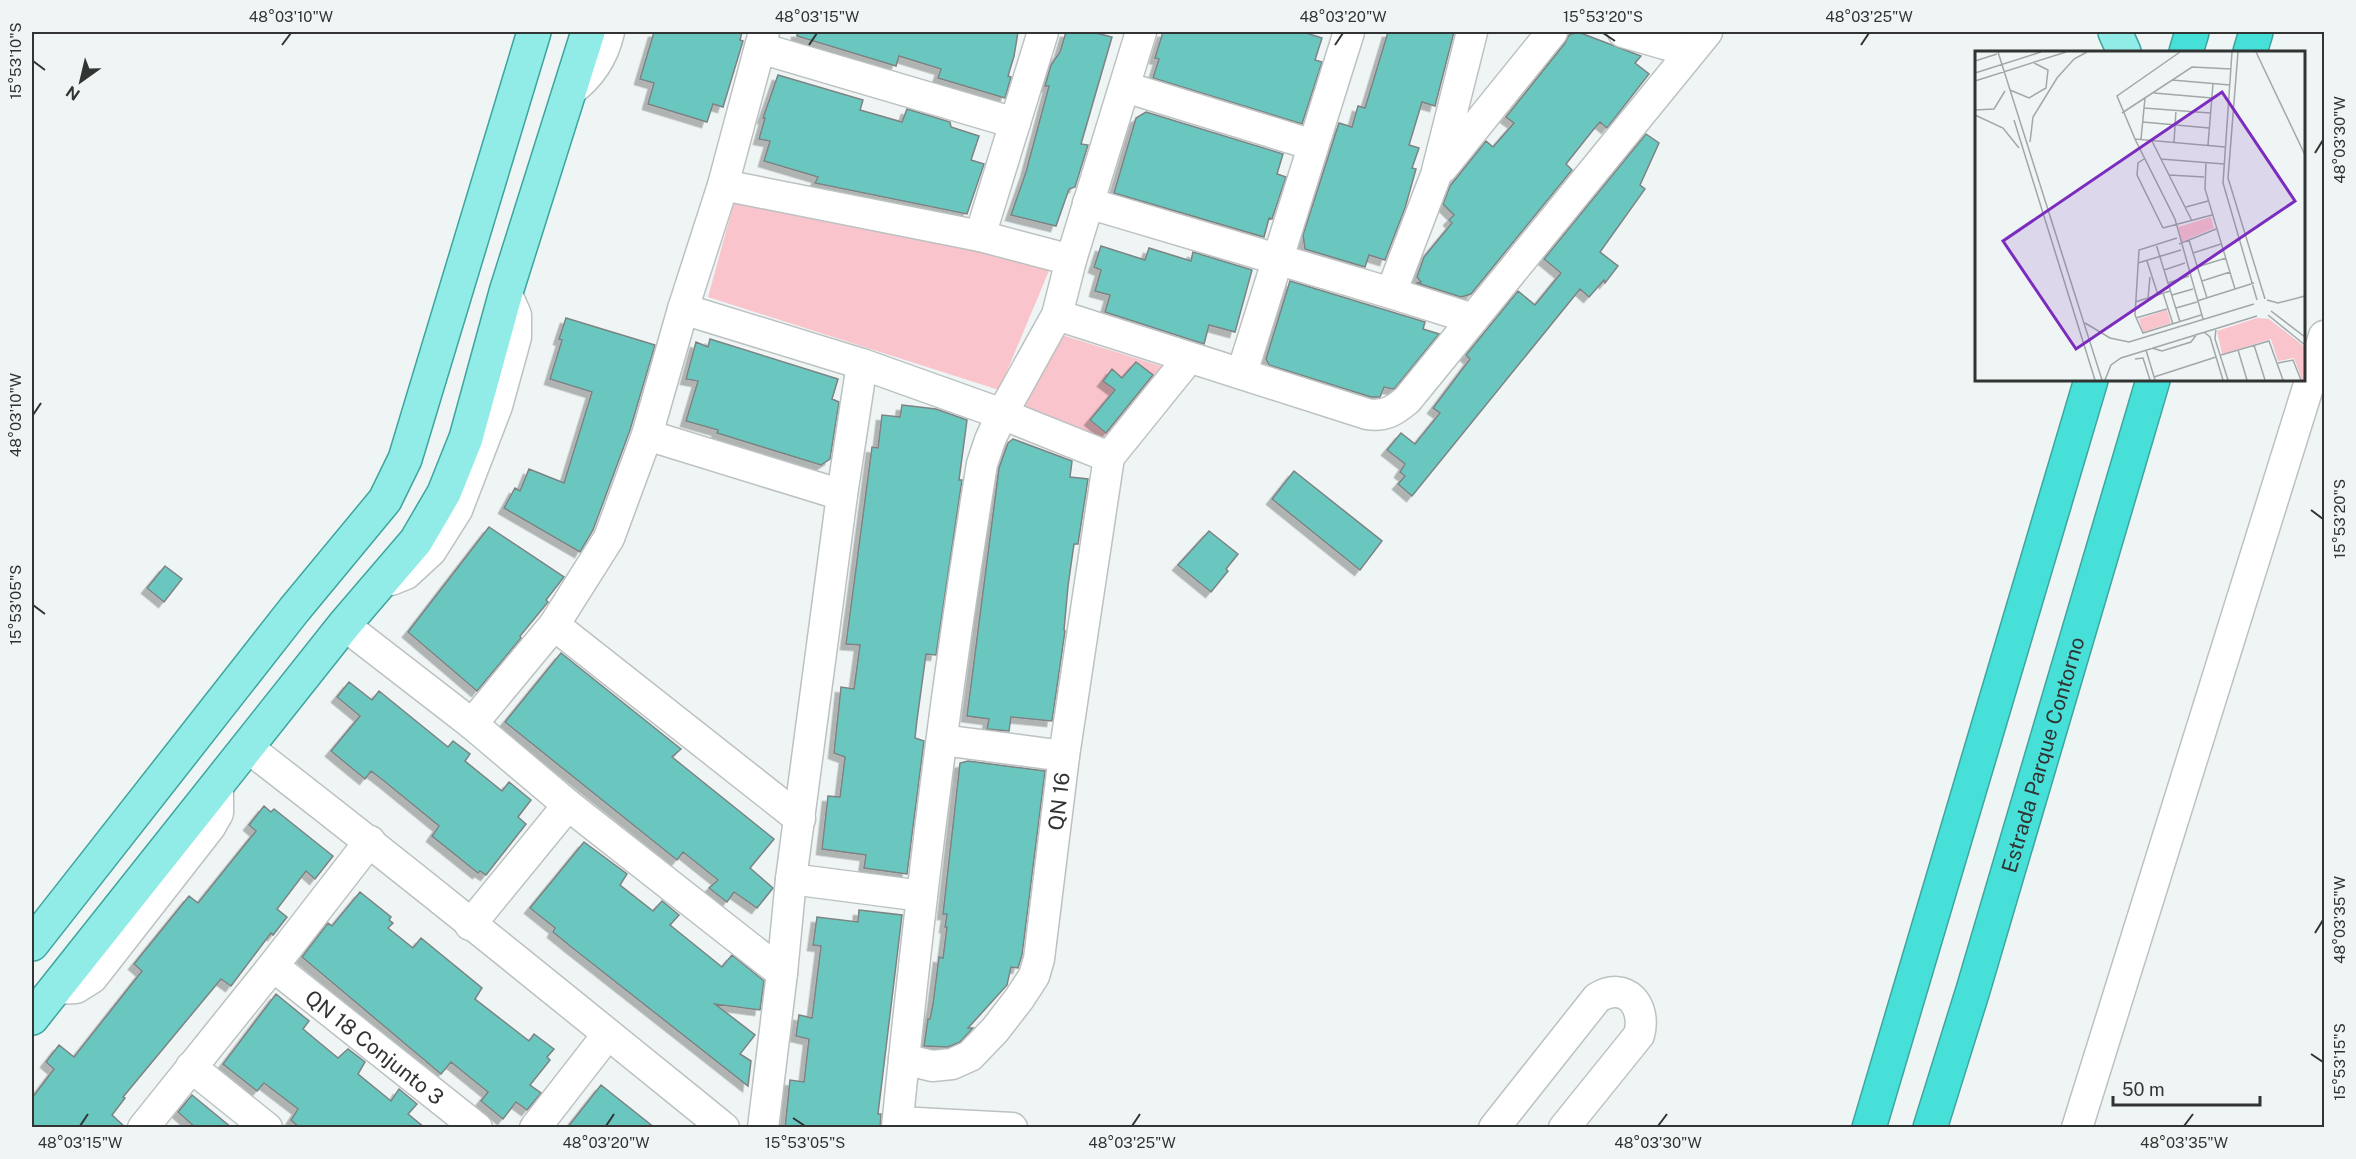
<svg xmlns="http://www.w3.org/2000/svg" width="2356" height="1159" font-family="'Public Sans',sans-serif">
	<defs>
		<filter id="shadow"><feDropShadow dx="-5.5" dy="5.5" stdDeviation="0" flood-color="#0004"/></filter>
	</defs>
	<rect width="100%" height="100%" fill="#eef5f4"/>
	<path fill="#f9c4cc" d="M735,199l316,67 -52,124 -291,-93z
		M1062,335l102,32 -64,78 -83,-40z"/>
	<path fill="#6bc7c0" stroke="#7d8282" stroke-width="1.5" filter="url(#shadow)" d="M654,32h88l-2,8 3,1 -20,66 -10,-3 -6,18 -59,-18 6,-21 -14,-4z
		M797,32h221l-4,24 -6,20 3,1 -6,21 -67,-20 3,-9 -42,-13 -3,10 -99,-30z
		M1066,32h26l20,5 -31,107 7,1 -13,42 -6,2 -13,37 -45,-11 15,-43 23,-86h-4l6,-21 9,-13z
		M1163,32h140l19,6 -7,22 7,2 -20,62 -149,-46 6,-19 -4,-1z
		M1388,32h66l-19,74 -13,-4 -13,43 10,3 -7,20 4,1 -11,39 -20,52 -16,-5 -4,12 -60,-18 -2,-14 36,-112 13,4 6,-21 7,2z
		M1578,32l63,24 -6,7 14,11 -42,54 -7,-6 -7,8 -27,34 6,6 -101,124 -10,3 -44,-14 4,-1 -4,-5 7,-20 28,-34 -3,-3 5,-5 -11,-11 7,-18 36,-45 7,6 21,-24 -8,-6 59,-74 4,-8z
		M778,75l85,25 -3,10 42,12 5,-13 43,13 1,5 28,9 -8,24 13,4 -17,50 -152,-31 3,-6 -54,-16 6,-20 -11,-2 6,-21h-2z
		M1146,112l137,42 -6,20 9,3 -14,42 -3,-1 -5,19 -150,-44 22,-75z
		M1646,134l13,9 -19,42 5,4 -45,63 18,14 -13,17 -1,-3 -15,17 -9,-8 -168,207 -14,-12 7,-8 -5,-4 5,-8 -18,-14 14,-17 14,11 25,-31 -7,-5 37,-49 -4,-4 52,-64 17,14 26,-32 -17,-14z
		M1101,246l44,14 4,-12 42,13 2,-9 59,18 -17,62 -26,-7 -5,19 -99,-32 5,-17 -15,-4 6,-21 -7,-3z
		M1290,281l135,41 -2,7 16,5 -44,54 -2,1 -9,-2 -4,10h-9l-102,-32 -3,-6z
		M566,318l89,27 -25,85 -37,100 -13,22 -76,-44 11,-20 5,3 9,-22 35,14 28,-91 -42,-13 12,-39 -3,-1z
		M710,339l128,40 -6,20 7,3 -9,57 -9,6 -104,-32 1,-3 -32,-9 12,-40 -12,-2 10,-37 12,5z
		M1136,362l17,13 -47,58 -16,-13 25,-30 -12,-9 9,-12 10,9z
		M902,405l34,4 31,11 -8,60h3l-26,175 -10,-1 -9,66 -2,18 9,3 -17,133 -43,-6 2,-13 -44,-6 6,-53 12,1 5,-40 -11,-4 7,-66 13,2 6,-44 -14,-1 26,-197 6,1 4,-33 18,2z
		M1013,439l59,22 -2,16 18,2 -10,65h-4l-6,42 -4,44 1,1 -13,90 -41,-4 -2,14 -22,-2 2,-10 -22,-3 32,-248 9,-25z
		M1294,471l88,70 -22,29 -88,-71z
		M489,527l75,50 -18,23 2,2 -28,34 1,2 -44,53 -69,-59z
		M1209,531l29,23 -12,15 2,2 -17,21 -33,-27z
		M165,566l17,13 -18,23 -17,-14z
		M561,653l120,96 -9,8 102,82 -24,29 23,20 -16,20 -23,-16 -7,10 -18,-14 9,-8 -35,-28 -6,8 -172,-138z
		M349,682l23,18 7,-9 69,56 5,-6 17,13 -5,7 37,30 7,-9 22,18 -13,17 8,7 -40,51 -6,-4 -2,2 -46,-37 7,-10 -55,-45 -13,-10 -6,8 -34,-28 29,-35 -23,-19z
		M968,761l77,10 -23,184 -4,13 -7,-1 -4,18 -39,43h5l-13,14 -12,5 -24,-1 4,-27h2l3,-15 6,-47 4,1 4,-31h-2l2,-13h-4l17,-151z
		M264,806l7,6 3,-3 59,47 -18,23 -9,-8 -29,38 10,8 -14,18 -2,-2 -40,53 -10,-7 -98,118 2,1 -13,17 14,13h-94v-30l22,-29 -8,-7 13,-17 15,12 68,-86 -8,-7 55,-68 9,7 49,-61 9,-11 -7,-6z
		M584,842l43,32 -7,11 33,26 9,-10 17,14 -9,10 52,42 10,-12 32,26 -4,29 -45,-6 40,31 -15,19 11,7 -3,25 -178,-140 -17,-14 2,-4 -25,-20z
		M360,892l31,25 -2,3 4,3 -5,5 25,20 8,-10 61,50 -7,11 54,42 5,-7 20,15 -7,8 3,3 -20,25 11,8 -14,17 -11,-8 -13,17 -22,-18 7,-9 -37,-30 -10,12 -139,-117 26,-34 4,3z
		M859,910l43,5 -24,199h3l-1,14h-95l5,-48 14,2 5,-43 -13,-3 3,-21 13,3 9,-72 -8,-1 4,-28 41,5z
		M276,994l33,27 -6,8 35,29 10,-9 17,13 -7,12 33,27 8,-12 18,15 -9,10 17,14h-125l-9,-8 7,-11 -34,-26 -7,8 -34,-27z
		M601,1085l54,43h-88z
		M192,1095l40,33h-36l-18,-16z"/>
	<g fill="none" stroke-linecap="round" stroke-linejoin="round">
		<g stroke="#bcc2c1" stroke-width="33">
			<g id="minor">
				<path d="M1623,32l66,19"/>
				<path d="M760,48l255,75"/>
				<path d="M1125,87l188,58"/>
				<path d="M569,92c21,-15 34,-34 40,-60"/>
				<path d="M1443,167l109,-135"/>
				<path d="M723,185l257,51 91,24"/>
				<path d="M1088,203l303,90 82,26"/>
				<path d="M980,236l63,-204"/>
				<path d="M1391,293l45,-118 36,-143"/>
				<path d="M683,309l179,55 140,50 107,43"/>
				<path d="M1057,315l310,99c17,3 27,-3 40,-14l300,-368"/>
				<path d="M1242,373l107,-341"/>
				<path d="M647,435l195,60"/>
				<path d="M1109,457l80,-99"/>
				<path d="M391,580l15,-6 25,-23 26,-41 40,-104 19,-69v-22l-10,-23"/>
				<path d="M344,625l128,99 96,81 214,168"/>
				<path d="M554,625l246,194"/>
				<path d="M472,724l82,-99 55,-87 38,-103 36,-126 40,-124 41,-153"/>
				<path d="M942,740l122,16"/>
				<path d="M247,747c161,124 319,253 477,381"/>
				<path d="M791,879l131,17"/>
				<path d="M470,925l98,-120"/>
				<path id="s1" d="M273,966l204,162"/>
				<path d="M55,989l21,-1 16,-10 118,-151 8,-14v-30"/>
				<path id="s2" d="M904,1059l28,7 20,-2 18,-8 25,-26 24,-31 15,-23 5,-17 25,-203 45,-299"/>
				<path d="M191,1067l76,61"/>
				<path d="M898,1122l114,6"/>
				<path d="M143,1128l130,-162 97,-125"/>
				<path d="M535,1128l73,-94"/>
				<path d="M763,1128l19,-155 9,-94 51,-384 20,-131"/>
				<path d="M897,1128c22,-222 49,-444 85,-664l8,-24 12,-26 55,-99 14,-55 70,-228"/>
				<path d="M1494,1128l103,-130c29,-18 50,8 42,37l-75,93"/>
				<path d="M2077,1128l247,-792"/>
			</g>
		</g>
		<g stroke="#3fa49e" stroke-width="36">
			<path id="major" d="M2115,32l9,20
				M32,944l262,-334 91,-110 20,-41 129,-427
				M32,1018l312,-393 72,-84 28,-48 22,-55 40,-146 82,-260"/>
		</g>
		<g stroke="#3fa49e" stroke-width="36">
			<g id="highway">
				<path d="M2186,52l6,-20"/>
				<path d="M2250,52l6,-20"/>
				<path d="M1869,1128l222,-748"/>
				<path id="s3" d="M1930,1128l43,-138 180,-610"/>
			</g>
		</g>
		<use href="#minor" stroke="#fff" stroke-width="30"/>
		<use href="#major" stroke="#91ece8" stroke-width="33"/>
		<use href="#highway" stroke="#47e0d8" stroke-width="33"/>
	</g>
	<path fill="none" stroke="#313433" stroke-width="2" d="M1603,33l12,8M282,45l9,-12M809,45l8,-12M1335,45l8,-12M1861,45l8,-12M33,61l12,9M2315,153l8,-13M33,415l8,-12M2311,510l12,9M33,605l12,9M2315,933l8,-13M2311,1054l12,8M793,1118l12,8M80,1126l8,-12M606,1126l8,-12M1132,1126l8,-12M1658,1126l9,-12M2184,1126l9,-12"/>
	<g text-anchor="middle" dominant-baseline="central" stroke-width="5" stroke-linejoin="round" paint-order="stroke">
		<g font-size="21" fill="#313433" stroke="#eef5f4">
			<text stroke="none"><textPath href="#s3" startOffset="390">Estrada Parque Contorno</textPath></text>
			<text stroke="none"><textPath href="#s2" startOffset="348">QN 16</textPath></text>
			<text stroke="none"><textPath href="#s1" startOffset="130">QN 18 Conjunto 3</textPath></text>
		</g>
	</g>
	<g transform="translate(1975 51)">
		<rect width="330" height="330" fill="#eef5f4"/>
		<path d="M236,166l3,11 -33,14 -3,-15zM192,259l4,13 -28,9 -4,-13zM282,267l12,1 36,28v33h-3l-8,-22 -16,3 -7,-22 -49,15 -5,-23z" fill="#f9c4cc"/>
		<path fill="none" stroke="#a2a8a7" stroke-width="1.5" d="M23,1l104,328M257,1l-9,131 34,117M263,1l-10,126 37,121M281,1l49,103M0,10l22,-7M0,22l66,-21M197,29l58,5M0,30l91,-29M35,39l19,8 17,-10 2,-18 -14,-7M179,42l58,5M169,57l66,5M0,59l19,-1 11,-18M147,62l70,-46 39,2M0,64l28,13 16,20M39,69l81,260M168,71l66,6M160,88l-18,-43 63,-44M166,88l4,-41M177,90l40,80M55,91l3,-25 24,-39 17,-19 13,-7M199,91l2,-32M233,94l5,-61M169,108l-6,4 -1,12 26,53M186,108l63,5M231,112l-1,26 30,100M194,124l35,2M211,156l22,-6M188,177l49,-13M202,187l-38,12 -4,65 8,18 58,-18M214,189l18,58M181,193l24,78M204,193l37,-15M218,202l28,-9M172,210l11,34M163,212l43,-13M222,216l29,-9M189,219l21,-7M227,230l28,-9M193,232l21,-7M188,242l10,31M197,244l21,-6M173,247l2,-21M292,249l11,3 27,-7M222,250l57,-18M160,251l35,-11M201,257l21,-6M296,260l34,26M293,264l37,30M161,267l31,-9M228,268l-28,-100 -40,-80 90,8M110,272l25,15 19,4 125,-38M241,277l-1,11 13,41M229,281l6,5 13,43M279,294l11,35M177,297l10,3 29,-9 6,-8M171,299l9,30M263,299l9,30M246,304l48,-14 14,39M160,308l8,-1 7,22M303,312l15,-3 8,20M179,326l62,-20M130,329l6,-15 10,-7 136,-42"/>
		<path fill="#7b2cbf" fill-opacity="0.15" stroke="#7b2cbf" stroke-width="3" d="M247,41l73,109 -219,148 -73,-108z"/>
		<rect width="330" height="330" fill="none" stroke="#313433" stroke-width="3"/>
	</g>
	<rect width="2356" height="1159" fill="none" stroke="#eef5f4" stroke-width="66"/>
	<g transform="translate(81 81) rotate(214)" stroke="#eef5f4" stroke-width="4.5" paint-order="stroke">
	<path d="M0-4.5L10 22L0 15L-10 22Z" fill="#313433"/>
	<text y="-9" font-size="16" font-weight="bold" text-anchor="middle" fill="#313433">N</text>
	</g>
	<path d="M2113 1096v9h147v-9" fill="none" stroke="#313433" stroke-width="3"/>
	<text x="2122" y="1096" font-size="18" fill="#313433" stroke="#eef5f4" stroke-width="4.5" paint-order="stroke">50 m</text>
	<rect x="33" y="33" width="2290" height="1093" fill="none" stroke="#313433" stroke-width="2"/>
	<g font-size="15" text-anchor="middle" fill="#313433">
		<text x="291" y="22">48°03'10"W</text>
		<text x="817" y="22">48°03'15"W</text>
		<text x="1343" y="22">48°03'20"W</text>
		<text x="1603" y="22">15°53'20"S</text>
		<text x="1869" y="22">48°03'25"W</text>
		<text transform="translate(16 61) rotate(-90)" y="5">15°53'10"S</text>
		<text transform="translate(2340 140) rotate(-90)" y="5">48°03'30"W</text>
		<text transform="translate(16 415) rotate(-90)" y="5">48°03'10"W</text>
		<text transform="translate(2340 519) rotate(-90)" y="5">15°53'20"S</text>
		<text transform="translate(16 605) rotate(-90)" y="5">15°53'05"S</text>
		<text transform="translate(2340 920) rotate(-90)" y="5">48°03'35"W</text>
		<text transform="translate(2340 1062) rotate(-90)" y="5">15°53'15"S</text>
		<text x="80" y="1148">48°03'15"W</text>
		<text x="606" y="1148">48°03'20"W</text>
		<text x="805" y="1148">15°53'05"S</text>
		<text x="1132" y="1148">48°03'25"W</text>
		<text x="1658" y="1148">48°03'30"W</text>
		<text x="2184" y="1148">48°03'35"W</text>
	</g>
</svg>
